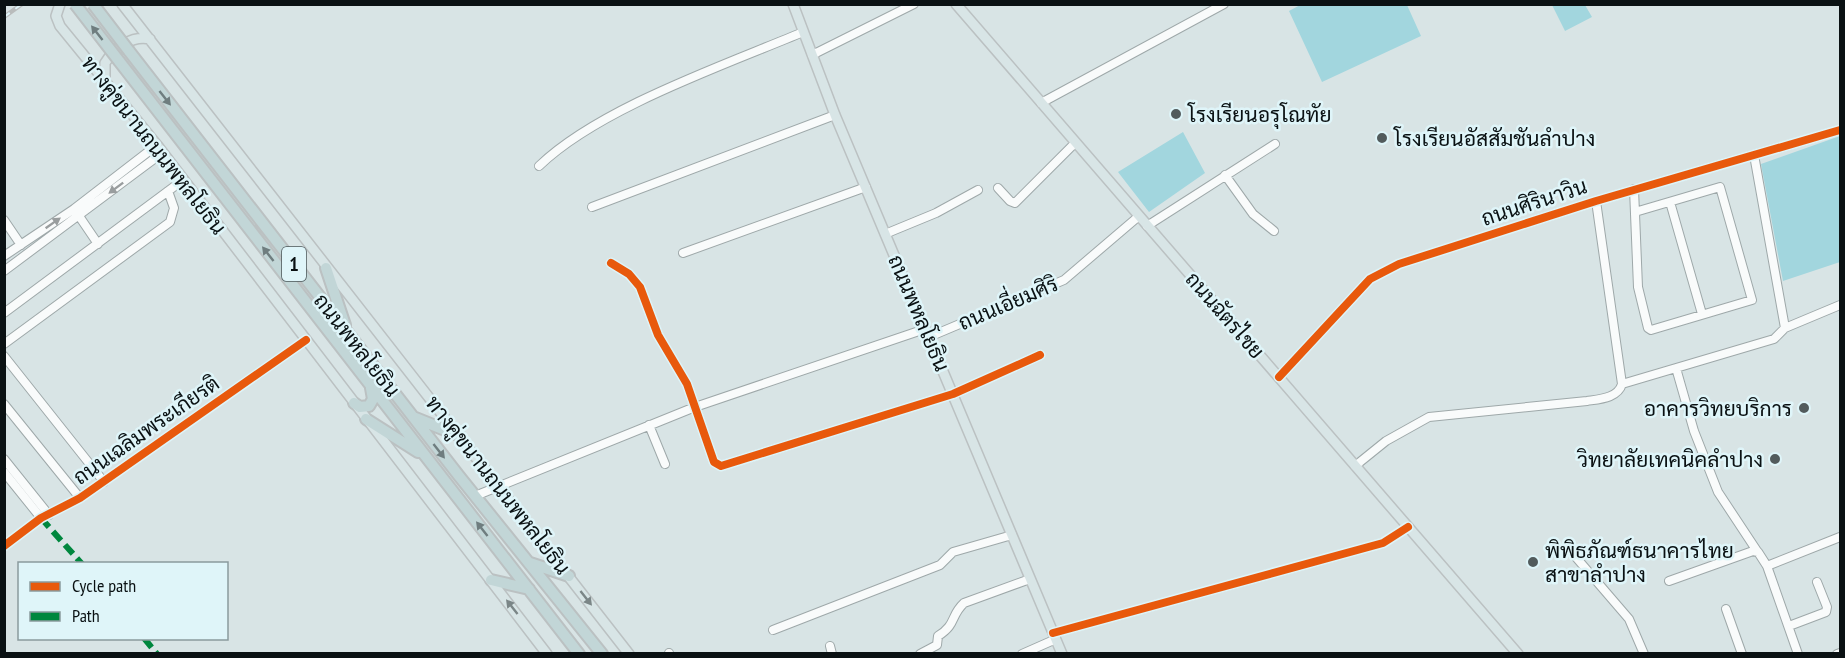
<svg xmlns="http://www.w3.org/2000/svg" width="1845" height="658" font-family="'PT Sans Narrow',Sarabun,sans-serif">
	<rect width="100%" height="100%" fill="#d8e4e5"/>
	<path fill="#a2d6de" d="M1302,4l105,1 14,31 -99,46 -33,-71z
		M1552,5h33l7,12 -27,14z
		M1183,132l22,41 -56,39 -31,-40z
		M1840,136v126l-57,19 -22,-117z"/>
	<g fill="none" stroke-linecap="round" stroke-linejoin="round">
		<g stroke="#9ea8a9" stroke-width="10">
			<path id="minor" d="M812,55l102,-51
				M1041,103l183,-99
				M1754,155l31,173
				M539,166c60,-58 186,-101 264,-134
				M1225,175l28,39 21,17
				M998,188l12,13 5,2 60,-60
				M1634,189l4,98 10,41 3,2 101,-30 -32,-113 -85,25
				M1596,201l26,183 152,-45 11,-11
				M1670,202l32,112
				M592,207l243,-92
				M77,213l21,31
				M4,220l17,25
				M1147,226l128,-82
				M885,234l51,-21 42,-23
				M683,253l183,-66
				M4,256l70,-47 83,-64
				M611,263l18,11 11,13 18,48 29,49 27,78 7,4 232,-72 87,-39
				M4,271l158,-118
				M4,313l179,-133
				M1785,328l55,-23
				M929,337l135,-57 75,-64
				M4,344l166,-122 4,-14 -6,-17
				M4,356l100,126
				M1676,368l18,63 24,61 39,59
				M1279,377l91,-98 29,-15 197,-63 244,-71
				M4,404l76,94
				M649,425l16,39
				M4,459l45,56
				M1355,466l31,-25 43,-24 158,-16c13,-2 31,-3 35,-17
				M4,472l37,46
				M475,496l220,-89 230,-78
				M4,546l37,-28 39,-20 226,-158
				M1574,555l55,64 15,35
				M1669,581l84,-30 5,1 9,14
				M1726,609l16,45
				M1789,626l37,-14 1,-5 -10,-25
				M773,630l167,-65 13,-13 59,-17
				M1053,633l330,-90 25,-16
				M830,646l2,8
				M669,653v1
				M920,654l17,-9 1,-9c19,-12 12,-20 26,-33l66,-24
				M1022,654l34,-15
				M1798,654l-31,-88 73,-29
				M1837,654l3,-1"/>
		</g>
		<g stroke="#bbc1c2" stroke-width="12">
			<path id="major" d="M60,4l-4,12 4,10 97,119 390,509
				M122,4l507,650
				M793,4l42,111 227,539
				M956,4l562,650
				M105,81v-18c9,-15 27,-28 45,-24"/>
		</g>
		<g stroke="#bbc1c2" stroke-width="14">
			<path id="highway" d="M129,51l330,425 143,178
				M119,61l460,593
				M326,268l19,57
				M354,403l6,4 9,-1 4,-7 -2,-11
				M413,417l47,19
				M366,419l52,33
				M530,563l39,13
				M491,580l38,9"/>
		</g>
		<use href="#minor" stroke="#f9fbfb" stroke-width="8"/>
		<use href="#major" stroke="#d8e5e6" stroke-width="9"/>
		<use href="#highway" stroke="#c2d6d7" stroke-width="10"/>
		<g stroke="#b9bcbc" stroke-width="4.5">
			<path id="rail" d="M4,17l18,-13"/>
		</g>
		<use href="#rail" stroke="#dff5f9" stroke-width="2" stroke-dasharray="7" stroke-linecap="butt"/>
		<g stroke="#bbc1c2" stroke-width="14" stroke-linecap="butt">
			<path id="highway-bridge" d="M75,4l44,57
				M93,4l36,47"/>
		</g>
		<use href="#highway-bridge" stroke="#c2d6d7" stroke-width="10"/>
		<path stroke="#00873e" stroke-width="6" stroke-dasharray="12 6" stroke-linecap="butt" d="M41,518l41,46
			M144,638l13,16"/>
		<g stroke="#dff5f9" stroke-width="11">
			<path id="cycleway" d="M611,263l18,11 11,13 18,48 29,49 27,78 7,4 232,-72 87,-39
				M1279,377l91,-98 29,-15 197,-63 244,-71
				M4,546l37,-28 39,-20 226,-158
				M1053,633l330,-90 25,-16"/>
		</g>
		<use href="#cycleway" stroke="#e8590c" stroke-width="8"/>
	</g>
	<defs><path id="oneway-solid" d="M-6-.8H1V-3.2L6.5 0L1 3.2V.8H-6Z" transform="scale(1.5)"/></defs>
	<g fill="#6f7d7f">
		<use href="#oneway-solid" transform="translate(97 33) rotate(-128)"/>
		<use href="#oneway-solid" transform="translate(165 98) rotate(52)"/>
		<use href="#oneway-solid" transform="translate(268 254) rotate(-128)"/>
		<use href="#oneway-solid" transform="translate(439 451) rotate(52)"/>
		<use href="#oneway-solid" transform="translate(482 529) rotate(-128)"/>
	</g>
	<g fill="#999d9e">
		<use href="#oneway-solid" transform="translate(116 188) rotate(143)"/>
		<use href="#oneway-solid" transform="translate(53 223) rotate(-35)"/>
	</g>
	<g fill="#7b8687">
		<use href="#oneway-solid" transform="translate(586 598) rotate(52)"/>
		<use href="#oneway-solid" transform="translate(512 607) rotate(-128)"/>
	</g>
	<g fill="#525b5c" stroke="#dff5f9" stroke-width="2">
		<circle cx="1176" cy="114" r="6"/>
		<circle cx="1382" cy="138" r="6"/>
		<circle cx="1804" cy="408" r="6"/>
		<circle cx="1775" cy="459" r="6"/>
		<circle cx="1533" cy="562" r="6"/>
	</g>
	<g text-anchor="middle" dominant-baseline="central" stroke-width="5" stroke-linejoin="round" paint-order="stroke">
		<rect fill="#dff5f9" stroke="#4a5558" stroke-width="1.5" x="282" y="247" width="24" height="34" rx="4.5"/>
		<g font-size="20" font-weight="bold" fill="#0a1113">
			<text x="294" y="264">1</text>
		</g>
		<g font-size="21" fill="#0a1113" stroke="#dff5f9" text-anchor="start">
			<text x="1188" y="114">โรงเรียนอรุโณทัย</text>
			<text x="1394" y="138">โรงเรียนอัสสัมชันลำปาง</text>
			<text x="1792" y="408" text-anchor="end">อาคารวิทยบริการ</text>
			<text x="1763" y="459" text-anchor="end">วิทยาลัยเทคนิคลำปาง</text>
			<text x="1545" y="550">พิพิธภัณฑ์ธนาคารไทย<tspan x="1545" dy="24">สาขาลำปาง</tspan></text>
		</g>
		<g font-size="21" fill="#0a1113" stroke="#dff5f9">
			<text transform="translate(154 145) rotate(52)">ทางคู่ขนานถนนพหลโยธิน</text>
			<text transform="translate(1534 202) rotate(-18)">ถนนศิรินาวิน</text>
			<text transform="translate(1008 303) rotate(-23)">ถนนเอี่ยมศิริ</text>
			<text transform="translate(919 313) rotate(67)">ถนนพหลโยธิน</text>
			<text transform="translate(1225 315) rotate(49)">ถนนฉัตรไชย</text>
			<text transform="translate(357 345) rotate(52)">ถนนพหลโยธิน</text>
			<text transform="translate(146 430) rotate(-35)">ถนนเฉลิมพระเกียรติ</text>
			<text transform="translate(498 485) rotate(52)">ทางคู่ขนานถนนพหลโยธิน</text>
		</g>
	</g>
	<rect width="1845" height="658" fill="none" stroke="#0a1113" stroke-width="12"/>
	<rect x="18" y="562" width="210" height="78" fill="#dff5f9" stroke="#8a9a9d" stroke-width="1.5"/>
	<rect x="30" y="582" width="30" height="9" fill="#e8590c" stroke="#8a9a9d" stroke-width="1.5"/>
	<text x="72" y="592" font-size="18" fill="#0a1113">Cycle path</text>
	<rect x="30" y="612" width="30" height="9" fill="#00873e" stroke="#8a9a9d" stroke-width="1.5"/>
	<text x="72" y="622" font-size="18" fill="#0a1113">Path</text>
</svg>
